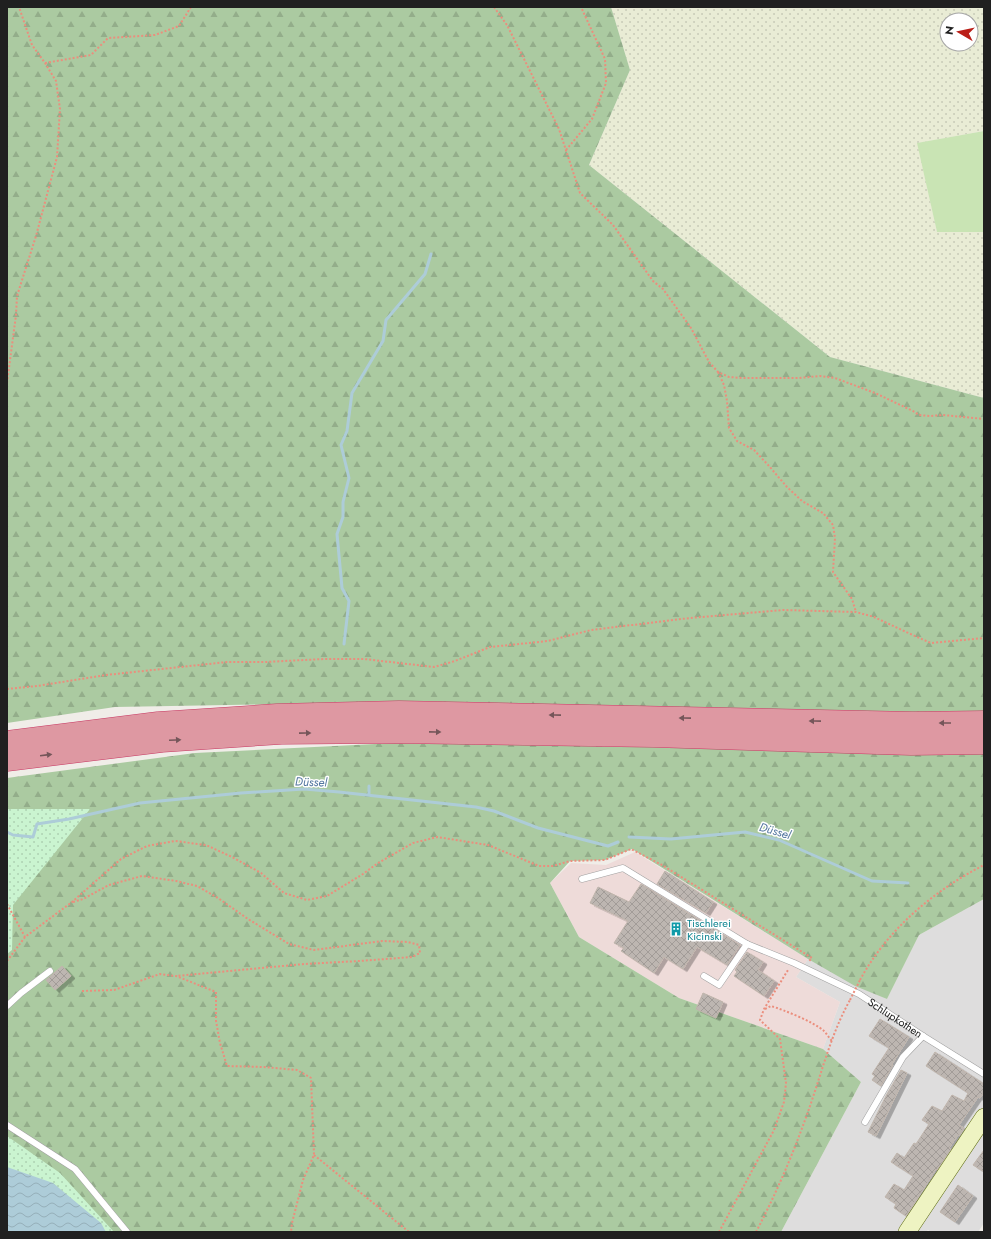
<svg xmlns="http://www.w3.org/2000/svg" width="991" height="1239" font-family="Jost,sans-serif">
	<defs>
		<pattern id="farmland-dots" width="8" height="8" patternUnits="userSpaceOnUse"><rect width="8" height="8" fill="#e9ecd5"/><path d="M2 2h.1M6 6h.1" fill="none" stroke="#c8cab7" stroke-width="1.8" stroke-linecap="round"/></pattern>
		<pattern id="forest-firs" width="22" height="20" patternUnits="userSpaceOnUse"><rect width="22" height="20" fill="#abcaa1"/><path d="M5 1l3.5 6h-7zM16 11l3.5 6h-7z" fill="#93ad8a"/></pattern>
		<pattern id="park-dots" width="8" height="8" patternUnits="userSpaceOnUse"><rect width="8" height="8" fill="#caf4d0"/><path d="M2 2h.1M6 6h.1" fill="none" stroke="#add1b2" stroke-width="1.8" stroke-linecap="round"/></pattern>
		<pattern id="water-waves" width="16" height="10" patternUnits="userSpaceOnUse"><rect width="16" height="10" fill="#adccd8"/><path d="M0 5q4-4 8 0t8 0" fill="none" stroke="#95afb9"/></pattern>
		<pattern id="building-cross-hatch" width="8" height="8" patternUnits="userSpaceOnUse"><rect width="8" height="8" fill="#bdb6b1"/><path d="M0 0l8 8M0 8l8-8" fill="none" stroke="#a29c98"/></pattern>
		<filter id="shadow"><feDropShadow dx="4" dy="2.5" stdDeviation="0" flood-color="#0004"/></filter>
	</defs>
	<rect width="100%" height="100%" fill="#f0ede8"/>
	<path fill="#dedddd" d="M984,899v324l-6,9h-47l-3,-2 -2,2h-145l80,-150 -38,-33 17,-47 -44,-25 12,-18 79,40 32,-64z"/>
	<path fill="#eedbd9" d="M635,852l173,107 -12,18 44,25 -17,47 -144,-51 -100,-61 -29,-54 21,-20 35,2z"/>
	<path fill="url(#farmland-dots)" fill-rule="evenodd" d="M611,7h373v124l-66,12 19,89h47v166l-154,-41 -241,-192 41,-95zM947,20h24v24h-24z"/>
	<path fill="#c9e4b4" d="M984,131v101h-47l-20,-89z"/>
	<path fill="url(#forest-firs)" d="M7,7h604l19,63 -41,95 241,192 154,41v317l-576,-13 -293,5 -108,16z
		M395,743l313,5 276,1v150l-65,36 -32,64 -32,-13 -47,-27 -176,-110 -27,11 -35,1 -20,22 29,54 100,61 144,51 38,33 -80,150h-675l-99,-65v-389l188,-25z"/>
	<path fill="url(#park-dots)" d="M7,809h83l-77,96 -1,45 -5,4z
		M7,1136l53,37 54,59h-107z"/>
	<path fill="url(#water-waves)" d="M7,1167l46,16 48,40 5,9h-99z"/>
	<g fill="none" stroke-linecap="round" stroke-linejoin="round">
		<path stroke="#adccd8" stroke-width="3" d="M344,644l5,-43 -7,-13 -5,-54 6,-17v-15l6,-24 -8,-33 6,-14 5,-38 31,-52 3,-21 39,-46 6,-20
			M369,786v9
			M7,832l6,3 20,2 4,-13 32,-5 71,-16 101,-10 63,-4 35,3 137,15 18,4 44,17 70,18 10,-4
			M629,837l42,2 74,-7 34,8 93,41 36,2"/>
	</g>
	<path fill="url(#building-cross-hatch)" stroke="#c0b5ac" filter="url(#shadow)" d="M665,871l48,31 -7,11 -49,-29z
		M641,884l99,61 -13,20 -30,-18 -14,22 -19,-12 -10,16 -33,-22 3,-3 -10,-5 14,-22 -38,-18 8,-16 31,15z
		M747,952l16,10 -5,8 16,11 -10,15 -30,-20 3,-4 -2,-2z
		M62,966l9,10 -16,14 -9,-10z
		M703,993l20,9 -7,16 -20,-9z
		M880,1019l29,18 -17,27 1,1 -12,21 -9,-6 3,-4 -3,-2 17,-26 -20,-12z
		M935,1052l49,32v8l-4,6 -2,-1 -19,28 5,3 -4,7h-2l-9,13 2,1 -14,21 -1,-1 -30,47 -12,-8 2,-4 -11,-7 9,-13 10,6 9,-14 -22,-14 6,-9 7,5 10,-15 2,1 13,-20 -7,-4 10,-14 10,5 10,-16 12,6 4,-8 -42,-27z
		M901,1070l6,3 -31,63 -8,-4 19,-38z
		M984,1150v22l-11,-7z
		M958,1185l15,11 -18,26 -15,-10z"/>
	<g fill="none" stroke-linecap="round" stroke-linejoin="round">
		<g stroke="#a1a1a1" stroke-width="7">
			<g id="lane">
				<path id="s1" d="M582,879l41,-11 124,76 47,19 65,31 64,42 61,38"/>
				<path d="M704,976l15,9 28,-41"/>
				<path d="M7,1006l14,-13 29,-22"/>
				<path d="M865,1122l38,-65 20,-21"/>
				<path d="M7,1125l68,44 52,63"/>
			</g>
		</g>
		<g stroke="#5f6d11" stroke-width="18">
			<path id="secondary" d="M907,1232l77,-115"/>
		</g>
		<g stroke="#c83a64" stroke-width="23">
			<path id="highway" d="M7,742l151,-19 119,-8 122,-3 514,11 71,-1
				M7,760l155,-19 119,-8 114,-1 258,4 258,8 73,-1"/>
		</g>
		<path stroke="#eb8e7d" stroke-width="2" stroke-dasharray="2 2" stroke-linecap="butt" d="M494,7l13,18 52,104 21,64 33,32 40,56 10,8 28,39 18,34 9,10 11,5 13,1h57l21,-2 15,2 40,15 38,18 6,4 11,1 13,-1 41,4
			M45,63l46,-8 17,-17 47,-3 24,-9 12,-19
			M566,150l26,-31 14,-36 -1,-24 -24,-52
			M718,372l6,13 3,16 2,27 8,13 17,9 15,16 18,21 15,14 21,12 10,12 2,13 -2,34 19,27 4,13
			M7,383l9,-68 1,-19 19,-60 21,-79 3,-48 -4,-28 -11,-18 -13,-18 -13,-38
			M7,689l30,-3 69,-11 121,-13h38l59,-3h40l70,8 21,-6 35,-14 58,-6 43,-11 99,-12 93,-8 73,2 18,5 43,20 14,6 53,-5
			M73,902l10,-3 26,-14 33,-9 34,5 21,5 21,12 30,21 41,25 25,6 68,-9 26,1 11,3 1,8 -8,4 -53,4 -55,3 -128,12
			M7,904l18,33
			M7,961l18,-24 47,-35 49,-43 26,-13 28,-5 31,4 26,12 29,16 23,20 23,7 20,-4 36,-22 15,-11 35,-20 24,-6 51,8 51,21h14l17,-5 35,-1 26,-11 31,16 150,93 -3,3
			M860,980c27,-50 73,-89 124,-115
			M82,991l32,-1 46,-16 16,2 40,16v29l4,22 7,23 37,1 33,3 14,8 3,77 -11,25 -11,43 -1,9
			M765,1009l6,-3c13,4 43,16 53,25 3,3 5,7 8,10
			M314,1155l95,77
			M719,1232l55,-102 10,-28 2,-19 -6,-44 -20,-19 4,-11 24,-39
			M756,1232c22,-42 40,-85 55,-129 12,-35 21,-71 39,-103"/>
		<use href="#lane" stroke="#fff" stroke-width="6"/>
		<use href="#secondary" stroke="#eef3c2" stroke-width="17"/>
		<use href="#highway" stroke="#de98a2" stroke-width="22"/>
		<path stroke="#eb8e7d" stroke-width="2" stroke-dasharray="2 2" stroke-linecap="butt" d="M850,1000l10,-20"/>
	</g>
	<defs><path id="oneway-solid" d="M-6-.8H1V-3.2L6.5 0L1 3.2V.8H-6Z"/></defs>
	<g fill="#75565a">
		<use href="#oneway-solid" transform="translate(555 715) rotate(-179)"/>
		<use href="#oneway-solid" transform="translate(685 718) rotate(-179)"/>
		<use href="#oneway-solid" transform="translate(815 721) rotate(-179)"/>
		<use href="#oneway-solid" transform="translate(945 723) rotate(180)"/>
		<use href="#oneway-solid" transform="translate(435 732) rotate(1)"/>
		<use href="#oneway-solid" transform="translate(305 733) rotate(-1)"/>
		<use href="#oneway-solid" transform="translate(175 740) rotate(-3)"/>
		<use href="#oneway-solid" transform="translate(46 755) rotate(-7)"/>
	</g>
	<defs>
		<g id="building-bare" transform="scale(1.08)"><path d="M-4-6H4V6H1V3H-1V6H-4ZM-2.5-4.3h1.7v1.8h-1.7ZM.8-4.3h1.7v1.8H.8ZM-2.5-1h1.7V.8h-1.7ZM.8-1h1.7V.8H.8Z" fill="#0f9aa8" stroke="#fff" stroke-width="2.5" paint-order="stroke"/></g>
	</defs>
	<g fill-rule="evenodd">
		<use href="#building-bare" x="676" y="929"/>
	</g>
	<g text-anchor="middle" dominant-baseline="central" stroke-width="3" stroke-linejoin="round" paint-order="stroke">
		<g font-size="11" fill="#0d838f" stroke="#fff" text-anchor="start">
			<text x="687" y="923">Tischlerei<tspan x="687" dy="13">Kicinski</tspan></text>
		</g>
		<g font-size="11" fill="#202020" stroke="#fff">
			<text stroke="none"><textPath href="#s1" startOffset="354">Schlupkothen</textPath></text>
		</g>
		<g font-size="12" font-style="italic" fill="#53769f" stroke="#fff">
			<text transform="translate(311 782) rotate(2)">Düssel</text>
			<text transform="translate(775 831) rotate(16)">Düssel</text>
		</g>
	</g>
	<rect width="991" height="1239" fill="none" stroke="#202020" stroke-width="16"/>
	<g transform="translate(959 32) rotate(279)"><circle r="19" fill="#ffffff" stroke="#a6a6a6"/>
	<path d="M0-3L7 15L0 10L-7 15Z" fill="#ba1e17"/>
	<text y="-6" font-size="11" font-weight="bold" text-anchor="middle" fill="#202020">N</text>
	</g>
</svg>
